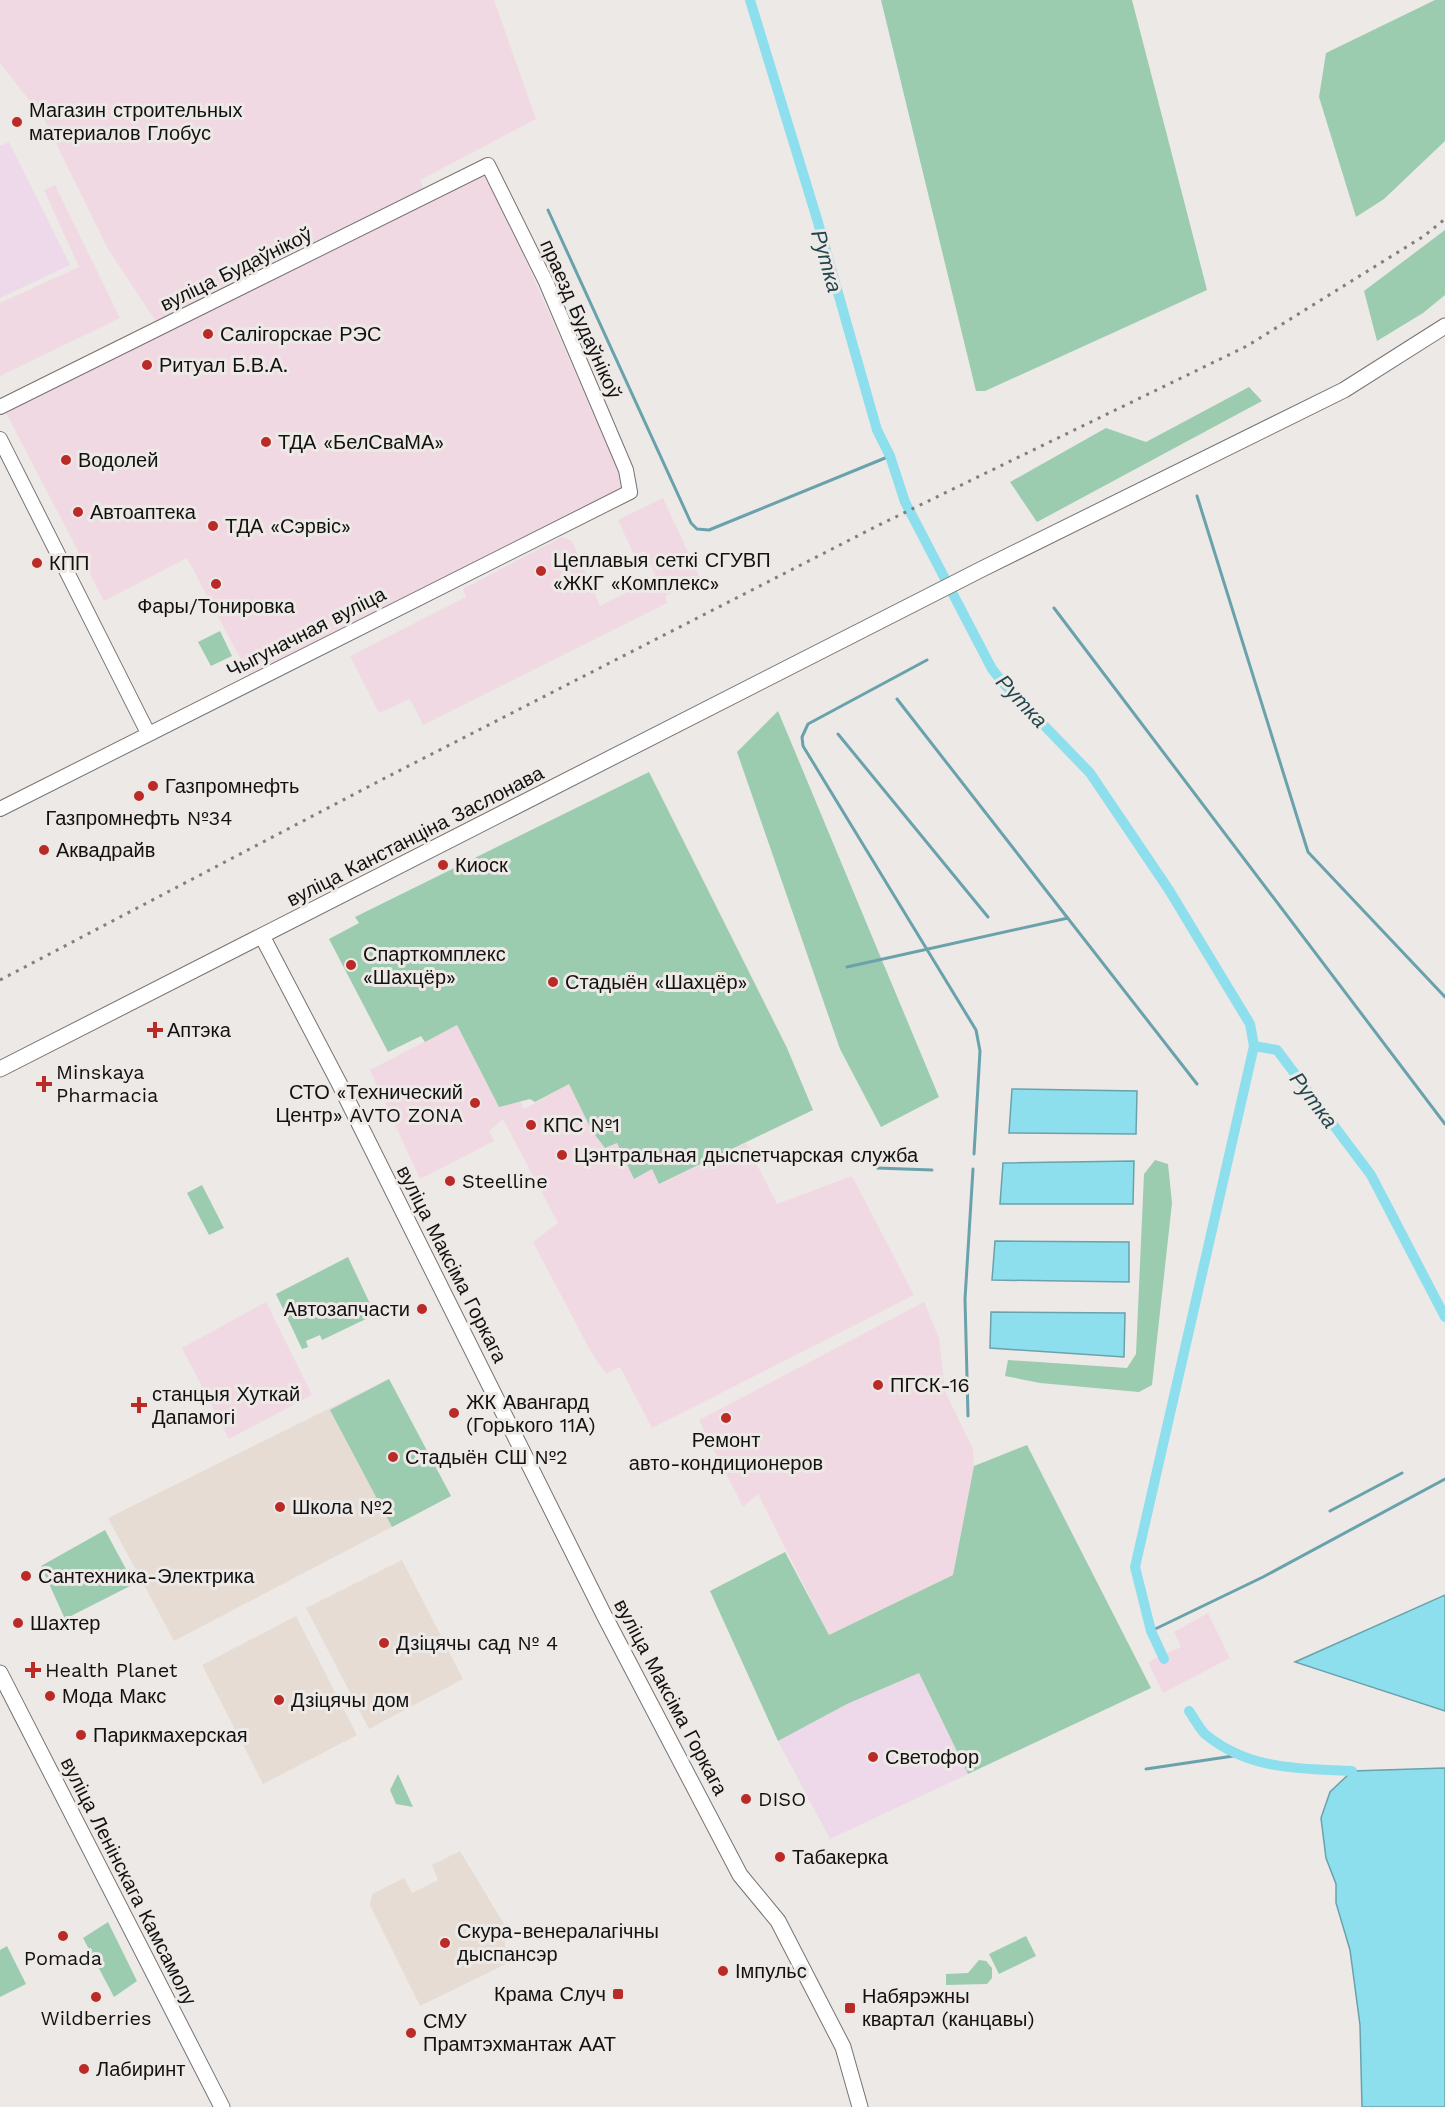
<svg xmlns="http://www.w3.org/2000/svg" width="1445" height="2107" font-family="'Work Sans',sans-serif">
	<rect width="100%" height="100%" fill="#ede9e6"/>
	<path fill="#edd9e9" d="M9,142l61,123 -70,33v-152z
		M919,1673l49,101 -138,65 -52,-98 69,-37z"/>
	<path fill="#f1d9e3" d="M0,0h494l42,119 -116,61 4,10 -265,136 -51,-77 -64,-130 -44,-56z
		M486,170l139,316 -375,191 -63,-119 -83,43 -99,-190z
		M55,185l65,133 -120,58v-73l79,-36 -35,-77z
		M663,498l37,80 -35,18 2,7 -244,122 -13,-26 -31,14 -29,-57 116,-59 -3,-8 99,-52 10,4 28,65 56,-29 -11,-26 -11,4 -16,-35z
		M457,1025l42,82 21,-6 4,8 45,-25 23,47 13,17 12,-5 35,26 8,15 86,-41 31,61 75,-28 62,119 -262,133 -32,-61 -14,7 -15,-22 -58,-110 25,-19 -55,-104 -14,12 5,10 -74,38 -50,-109z
		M266,1302l46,93 -83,44 -47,-91z
		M924,1302l15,36 6,53 28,58 1,17 -21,109 -124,60 -71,-141 -15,13 -44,-87z
		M1208,1613l22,45 -67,35 -15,-31 33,-15 -7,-15z"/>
	<path fill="#e6dcd4" d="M389,1379l62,117 -277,145 -66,-123z
		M402,1560l61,119 -94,50 -63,-121z
		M296,1616l61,119 -94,49 -61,-119z
		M460,1851l44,73 2,40 -86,42 -50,-101 2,-11 32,-16 8,15 26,-13 -6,-15z"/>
	<path fill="#9bccaf" d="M881,0h251l75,290 -222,101h-9z
		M1435,0h10v141l-61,58 -28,18 -37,-120 7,-44z
		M1445,230v65l-22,18 -46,28 -13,-50z
		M1249,387l13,14 -225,121 -27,-40 96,-54 40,14z
		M220,631l12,25 -21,10 -13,-24z
		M778,711l161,386 -58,30 -41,-78 -103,-297z
		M649,772l138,276 26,62 -154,74 -7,-15 -18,10 -17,-36 -12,5 -13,-17 -23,-47 -34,18 -5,-3 -31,8 -42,-82 -32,17 -4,-6 -33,16 -59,-113 30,-16 -4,-6z
		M1155,1160l13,4 4,39 -20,182 -13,7 -99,-9 -35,-7 3,-16 119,8 9,-14 8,-180z
		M202,1185l22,43 -15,7 -22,-42z
		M348,1257l24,51 8,4 1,7 -13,-1 -46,22 -2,-5 -14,6 2,6 -6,2 -26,-55z
		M389,1379l62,117 -59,31 -62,-117z
		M1027,1445l124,243 -183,86 -49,-101 -72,31 -69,37 -68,-150 75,-39 44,83 124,-60 21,-109z
		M105,1530l29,54 -69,35 -24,-53z
		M398,1774l15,33 -17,-3 -6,-14z
		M108,1922l29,59 -23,16 -31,-59z
		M1026,1936l10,20 -37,18 -10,-20z
		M7,1946l19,38 -26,13v-47z
		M979,1960l7,1 6,7v10l-5,6 -41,1v-11l22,-1z"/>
	<path fill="#8edfee" stroke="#69a2ac" stroke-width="1.5" d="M1012,1089l125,2 -1,43 -127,-1z
		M1134,1161l-1,43h-133l3,-41z
		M995,1241l134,1v40l-137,-2z
		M991,1312l134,1 -1,44 -134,-9z
		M1445,1595v116l-150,-49z
		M1445,1768v339h-83l-2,-82 -10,-75 -14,-47v-19l-10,-26 -5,-40 9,-26 22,-21z"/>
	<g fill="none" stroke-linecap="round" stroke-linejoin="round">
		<path stroke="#69a2ac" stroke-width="3" d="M548,210l143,313 6,6 12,1 181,-74
			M1197,496l111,356 137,145
			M1054,608l391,516
			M927,660l-119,64 -6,13 1,9 173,284 4,21 -6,103
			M897,699l300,385
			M838,734l150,183
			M847,967l221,-49
			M877,1168l55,2
			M968,1416l-3,-117 8,-130
			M1330,1511l72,-38
			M1151,1631l112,-54 182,-98
			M1146,1769l94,-14"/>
		<path stroke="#8edfee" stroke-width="10" d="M750,0l67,219 60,211 13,26 15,46 87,167 13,16 85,88 79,117 81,134 4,22 23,4 94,125 74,142
			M1164,1659l-13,-28 -16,-64 119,-521
			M1189,1711c5,7 10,17 16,23 43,36 95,35 147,37"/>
		<g stroke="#777371" stroke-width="16">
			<path id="tertiary" d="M0,407l488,-242 58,117 80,188 4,22 -630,317
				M0,439l148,294"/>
		</g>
		<g stroke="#777371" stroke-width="17">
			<path id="secondary" d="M262,936l77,147 265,532 136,260 38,46 65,126 17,60
				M0,1069l982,-500 362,-179 101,-64
				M0,1673l222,434"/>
		</g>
		<use href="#tertiary" stroke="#fff" stroke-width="14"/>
		<use href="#secondary" stroke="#fff" stroke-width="15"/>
		<path stroke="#827f7d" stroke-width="3" stroke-dasharray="3 6" stroke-linecap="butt" d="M0,980l385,-202 490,-251 372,-181 177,-110 21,-17"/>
	</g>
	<g fill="#ba2b27" stroke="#ede9e6" stroke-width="2">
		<circle cx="17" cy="122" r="6"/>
		<circle cx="208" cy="334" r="6"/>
		<circle cx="147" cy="365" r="6"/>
		<circle cx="266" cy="442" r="6"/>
		<circle cx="66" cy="460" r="6"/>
		<circle cx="78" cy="512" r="6"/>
		<circle cx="213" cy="526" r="6"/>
		<circle cx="37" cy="563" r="6"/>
		<circle cx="541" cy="571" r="6"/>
		<circle cx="216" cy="584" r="6"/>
		<circle cx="153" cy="786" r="6"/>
		<circle cx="139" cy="796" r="6"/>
		<circle cx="44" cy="850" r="6"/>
		<circle cx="443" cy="865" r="6"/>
		<circle cx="351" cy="965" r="6"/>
		<circle cx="553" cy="982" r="6"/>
		<path d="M152 1021h6v6h6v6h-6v6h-6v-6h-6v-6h6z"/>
		<path d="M41 1075h6v6h6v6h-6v6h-6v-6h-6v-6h6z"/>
		<circle cx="475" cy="1103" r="6"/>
		<circle cx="531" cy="1125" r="6"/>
		<circle cx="562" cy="1155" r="6"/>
		<circle cx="450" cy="1181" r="6"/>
		<circle cx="422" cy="1309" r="6"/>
		<circle cx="878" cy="1385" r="6"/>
		<path d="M136 1396h6v6h6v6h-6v6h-6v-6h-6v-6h6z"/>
		<circle cx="454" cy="1413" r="6"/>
		<circle cx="726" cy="1418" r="6"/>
		<circle cx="393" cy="1457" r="6"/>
		<circle cx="280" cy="1507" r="6"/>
		<circle cx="26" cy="1576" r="6"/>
		<circle cx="18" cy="1623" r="6"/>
		<circle cx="384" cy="1643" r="6"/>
		<path d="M30 1661h6v6h6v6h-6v6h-6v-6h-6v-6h6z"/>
		<circle cx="50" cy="1696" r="6"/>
		<circle cx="279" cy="1700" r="6"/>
		<circle cx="81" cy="1735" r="6"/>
		<circle cx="873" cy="1757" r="6"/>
		<circle cx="746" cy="1799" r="6"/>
		<circle cx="780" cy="1857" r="6"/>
		<circle cx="63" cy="1936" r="6"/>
		<circle cx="445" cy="1943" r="6"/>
		<circle cx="723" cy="1971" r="6"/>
		<rect x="612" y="1988" width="12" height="12" rx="3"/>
		<circle cx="96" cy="1997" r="6"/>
		<rect x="844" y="2002" width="12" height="12" rx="3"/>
		<circle cx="411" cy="2033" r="6"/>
		<circle cx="84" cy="2069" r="6"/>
	</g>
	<g text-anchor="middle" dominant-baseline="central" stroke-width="6" stroke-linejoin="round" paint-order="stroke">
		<g font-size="20" fill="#131211" stroke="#ede9e6" text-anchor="start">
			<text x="29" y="110">Магазин строительных<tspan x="29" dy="23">материалов Глобус</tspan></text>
			<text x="220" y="334">Салігорскае РЭС</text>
			<text x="159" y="365">Ритуал Б.В.А.</text>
			<text x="278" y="442">ТДА «БелСваМА»</text>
			<text x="78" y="460">Водолей</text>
			<text x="90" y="512">Автоаптека</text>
			<text x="225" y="526">ТДА «Сэрвіс»</text>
			<text x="553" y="560">Цеплавыя сеткі СГУВП<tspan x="553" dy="23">«ЖКГ «Комплекс»</tspan></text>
			<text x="49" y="563">КПП</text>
			<text x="216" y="606" text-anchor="middle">Фары/Тонировка</text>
			<text x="165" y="786">Газпромнефть</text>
			<text x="139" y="818" text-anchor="middle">Газпромнефть №34</text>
			<text x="56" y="850">Аквадрайв</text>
			<text x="455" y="865">Киоск</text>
			<text x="363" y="954">Спарткомплекс<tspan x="363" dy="23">«Шахцёр»</tspan></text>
			<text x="565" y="982">Стадыён «Шахцёр»</text>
			<text x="167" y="1030">Аптэка</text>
			<text x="56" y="1072">Minskaya<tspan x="56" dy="23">Pharmacia</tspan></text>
			<text x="463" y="1092" text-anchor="end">СТО «Технический<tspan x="463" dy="23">Центр» AVTO ZONA</tspan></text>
			<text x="543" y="1125">КПС №1</text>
			<text x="574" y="1155">Цэнтральная дыспетчарская служба</text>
			<text x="462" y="1181">Steelline</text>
			<text x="410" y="1309" text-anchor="end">Автозапчасти</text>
			<text x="890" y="1385">ПГСК-16</text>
			<text x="152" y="1394">станцыя Хуткай<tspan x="152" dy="23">Дапамогі</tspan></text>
			<text x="466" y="1402">ЖК Авангард<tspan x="466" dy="23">(Горького 11А)</tspan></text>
			<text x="726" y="1440" text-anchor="middle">Ремонт<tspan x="726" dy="23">авто-кондиционеров</tspan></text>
			<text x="405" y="1457">Стадыён СШ №2</text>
			<text x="292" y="1507">Школа №2</text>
			<text x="38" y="1576">Сантехника-Электрика</text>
			<text x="30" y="1623">Шахтер</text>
			<text x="396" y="1643">Дзіцячы сад № 4</text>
			<text x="45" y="1670">Health Planet</text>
			<text x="62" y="1696">Мода Макс</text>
			<text x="291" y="1700">Дзіцячы дом</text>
			<text x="93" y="1735">Парикмахерская</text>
			<text x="885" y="1757">Светофор</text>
			<text x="758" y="1799">DISO</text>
			<text x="792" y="1857">Табакерка</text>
			<text x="457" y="1931">Скура-венералагічны<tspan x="457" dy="23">дыспансэр</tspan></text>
			<text x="63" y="1958" text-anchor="middle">Pomada</text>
			<text x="735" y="1971">Імпульс</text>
			<text x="606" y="1994" text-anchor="end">Крама Случ</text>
			<text x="862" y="1996">Набярэжны<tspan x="862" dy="23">квартал (канцавы)</tspan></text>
			<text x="96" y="2018" text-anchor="middle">Wildberries</text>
			<text x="423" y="2021">СМУ<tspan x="423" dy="23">Прамтэхмантаж ААТ</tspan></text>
			<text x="96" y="2069">Лабиринт</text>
		</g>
		<g font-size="20" fill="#131211" stroke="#ede9e6">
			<text transform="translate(236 269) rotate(-26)">вуліца Будаўнікоў</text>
			<text transform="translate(581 319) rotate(66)">праезд Будаўнікоў</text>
			<text transform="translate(306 632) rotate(-27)">Чыгуначная вуліца</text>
			<text transform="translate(415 836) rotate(-27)">вуліца Канстанціна Заслонава</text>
			<text transform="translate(452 1264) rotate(63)">вуліца Максіма Горкага</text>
			<text transform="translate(671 1697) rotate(62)">вуліца Максіма Горкага</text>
			<text transform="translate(129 1881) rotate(63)">вуліца Ленінскага Камсамолу</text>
		</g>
		<g font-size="21" font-style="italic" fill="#21464d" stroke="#ede9e6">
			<text transform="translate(827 261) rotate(74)">Рутка</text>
			<text transform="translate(1022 701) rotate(47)">Рутка</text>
			<text transform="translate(1314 1100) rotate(53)">Рутка</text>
		</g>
	</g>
</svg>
